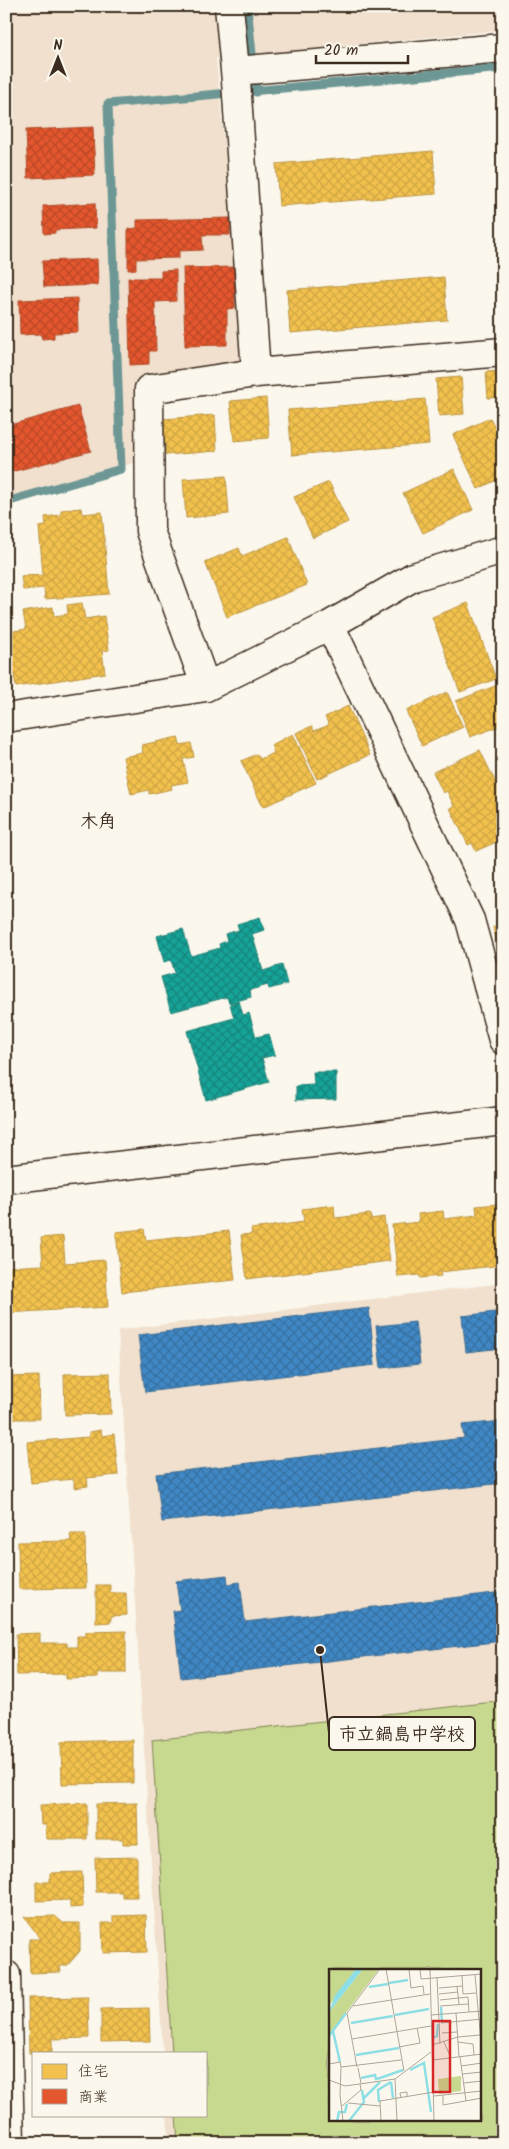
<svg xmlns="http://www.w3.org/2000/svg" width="509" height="2149" font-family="Kalam,'Klee One',sans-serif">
	<defs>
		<pattern id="homes-cross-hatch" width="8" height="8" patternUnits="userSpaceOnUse" patternTransform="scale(1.25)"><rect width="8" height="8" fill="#f2c14e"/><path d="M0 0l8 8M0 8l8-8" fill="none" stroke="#d0a644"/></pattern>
		<pattern id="shops-cross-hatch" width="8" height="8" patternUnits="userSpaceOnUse" patternTransform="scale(1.25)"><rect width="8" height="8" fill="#e4572e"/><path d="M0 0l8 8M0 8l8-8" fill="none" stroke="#ba4827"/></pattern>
		<pattern id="schools-cross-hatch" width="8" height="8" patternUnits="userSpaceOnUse" patternTransform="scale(1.25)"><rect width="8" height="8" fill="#3f88c5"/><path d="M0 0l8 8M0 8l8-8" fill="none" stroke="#366f9f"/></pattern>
		<pattern id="public-cross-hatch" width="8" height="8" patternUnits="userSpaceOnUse" patternTransform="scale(1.25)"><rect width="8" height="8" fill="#17a398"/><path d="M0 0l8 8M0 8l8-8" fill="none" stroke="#16857b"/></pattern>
	</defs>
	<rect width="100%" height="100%" fill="#fbf7ec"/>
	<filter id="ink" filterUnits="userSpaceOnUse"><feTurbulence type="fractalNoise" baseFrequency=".02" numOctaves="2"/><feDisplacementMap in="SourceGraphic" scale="10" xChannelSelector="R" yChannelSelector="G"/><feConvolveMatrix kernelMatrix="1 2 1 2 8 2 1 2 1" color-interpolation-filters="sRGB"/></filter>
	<g filter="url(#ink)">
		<path fill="#f0e0cd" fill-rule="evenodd" d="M6,6h497v24l-287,28 29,305 -106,16 1,82 -134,41z
			M503,1283v860h-334l-2,-28h39v-62h-43l-45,-723zM330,1970h150v150h-150z"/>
		<path fill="#c7d98e" stroke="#818256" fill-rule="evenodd" d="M503,1701v442h-325l-2,-28h30v-62h-34l-20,-313zM330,1970h150v150h-150z"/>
		<path fill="url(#homes-cross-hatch)" stroke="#bb9440" d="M433,151l3,43 -157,12 -3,-42z
			M444,277l3,43 -157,13 -3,-43z
			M503,371v26l-15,1 -2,-26z
			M461,377l3,37 -25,2 -3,-37z
			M266,398l3,40 -35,3 -4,-40z
			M425,399l4,45 -137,11 -4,-45z
			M215,415l2,36 -51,4 -3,-36z
			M490,418l13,24v35l-25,12 -25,-54z
			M454,469l19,41 -50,23 -20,-40z
			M226,476l3,38 -43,4 -3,-39z
			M329,482l19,40 -35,16 -19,-41z
			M81,508l1,6 20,-2 7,82 -64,5 -1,-11 -21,2 -2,-14 22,-1 -4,-48 7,-1 -1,-9 16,-2v-5z
			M288,537l19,48 -80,32 -22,-55 34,-14 3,8z
			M82,603l3,16 19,-3 5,34 -7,1 3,22 -89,14 -9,-55 19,-3 -3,-17 30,-5 1,9 14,-2 -1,-9z
			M468,603l28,76 -36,13 -28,-75z
			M503,683v42l-33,12 -14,-36z
			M447,692l16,35 -41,19 -16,-35z
			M348,706l22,49 -53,24 -21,-46 16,-7 2,5 15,-6 -4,-8z
			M293,734l23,49 -53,24 -22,-46 16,-7 3,5 14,-6 -3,-8z
			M178,737l2,8 11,-2 3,14 -11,2 5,23 -17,3 1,4 -23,5v-4l-18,4 -8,-37 20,-4 -1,-8z
			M480,750l23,48v41l-27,12 -4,-8 -4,2 -18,-37 4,-2 -7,-15 -4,2 -10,-21z
			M503,925v48l-10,-46z
			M497,1204l6,61 -63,7 1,4 -21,2v-3l-22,2 -6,-52 27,-3 -1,-8 25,-3 1,8 33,-4 -1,-9z
			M334,1205l1,13 35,-4 1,5 13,-2 6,44 -143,18 -6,-44 11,-1 -1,-5 53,-7 -2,-13z
			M144,1229l2,11 83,-9 6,49 -113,12 -6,-60z
			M63,1236l2,27 40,-3 3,47 -102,6v-46l37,-2 -2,-27z
			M110,1373l1,41 -46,1 -1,-41z
			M39,1376l1,43h-29v-19h-4l-1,-23z
			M101,1430l1,6 12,-2 4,41 -31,3 1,8 -14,2v-9l-43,4 -4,-41 62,-5v-5z
			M70,1534h15l1,54 -67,1 -1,-47 53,-1z
			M96,1585h14v8h16l1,22 -16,1v6l-15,1z
			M126,1631v42h-28v5l-32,1v-5l-49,1 -1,-41 24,-1v10h27v4h10v-11h9v-4z
			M133,1740v43l-71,1 -1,-42z
			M87,1803v36h-41v-14h-5l-1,-20z
			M137,1803l1,41h-15v-5h-27v-35z
			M137,1857v40h-15v-5h-26l-1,-34z
			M82,1872l1,35 -13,1v-8l-34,1v-19h14v-9z
			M146,1915l1,37 -44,1 -1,-30h11v-7z
			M55,1916l8,7h17v28l-13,15h-7l1,6 -31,1 -1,-34h12l-17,-22z
			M88,1997l1,41 -37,1v13l-23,1 -1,-55z
			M149,2008l1,33 -49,1v-33z"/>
		<path fill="url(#shops-cross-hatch)" stroke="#b14a29" d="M93,127l2,48 -67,3 -2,-48z
			M95,203l1,25 -41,2v3l-11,1 -1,-28z
			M230,218v17h-28l1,15 -24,1v7l-43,1v10l-8,1v-41l9,-1v-8z
			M97,259l1,26 -54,2 -2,-26z
			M234,267l1,41 -8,1v36l-42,1 -2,-78z
			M176,270v31l-21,1 1,49h-7v13l-19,1 -2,-87h33v-7z
			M77,298l1,34 -24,1v5l-12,1 -1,-5 -21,1 -1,-35z
			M78,406l13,45 -80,21 -5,-17v-29z"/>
		<path fill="url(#schools-cross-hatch)" stroke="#3e6c93" d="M369,1308l6,57 -230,27 -7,-57z
			M503,1311v37l-37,4 -4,-36z
			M415,1322l5,42 -39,4 -5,-42z
			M503,1421v62l-341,39 -6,-48 308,-36 -2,-13z
			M227,1575l1,9 12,-2 5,40 258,-30v49l-322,37 -8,-67 7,-1 -4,-29z"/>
		<path fill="url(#public-cross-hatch)" stroke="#227f73" d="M260,917l4,13 -12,4 11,37 19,-6 5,19 -18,5 -1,-4 -18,5 1,7 -22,6 -2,-6 -56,15 -10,-35 14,-4 -4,-13 -7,2 -7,-26 26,-7 8,27 29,-8 -1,-4 8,-3 -2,-7 14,-4 -2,-6z
			M239,1001l4,14 6,-2 7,24 13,-3 6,21 -13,3 7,24 -63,18 -19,-69 47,-13 -4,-14z
			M313,1072h23v27l-40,1v-14l18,-1z"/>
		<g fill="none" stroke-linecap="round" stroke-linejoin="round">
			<path stroke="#6d9795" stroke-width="9" d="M247,6l9,86
				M6,502l115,-33 -13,-365 395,-36"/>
			<g stroke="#3b2a1e" stroke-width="31">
				<path id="minor" d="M229,6l7,75 20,292
					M235,71l268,-23
					M330,625l140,295 33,120
					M206,687l-56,-156 -1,-142 107,-16 247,-21
					M6,718l200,-31 124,-62 83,-48 90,-27
					M6,1179l497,-58"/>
			</g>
			<g stroke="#3b2a1e" stroke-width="31">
				<path id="major" d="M6,1975l4,168"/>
			</g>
			<use href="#minor" stroke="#fbf7ec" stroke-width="28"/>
			<use href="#major" stroke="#fbf7ec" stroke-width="28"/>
		</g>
	</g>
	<g text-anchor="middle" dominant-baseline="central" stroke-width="5" stroke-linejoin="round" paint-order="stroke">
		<g font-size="18" font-weight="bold" fill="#3b2a1e" stroke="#fbf7ec">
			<text x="98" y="822">木角</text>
		</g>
	</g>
	<g transform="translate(329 1969)">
		<rect width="152" height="152" fill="#fbf7ec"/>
		<path d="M0,0h27l-27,37zM34,0h16l-50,66v-23z" fill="#c7d98e"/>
		<path d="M132,107v15l-22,3 -1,-15z" fill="#c7d98e"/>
		<path d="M27,0h7l-34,43 6,-17z" fill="#8edfe5"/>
		<path fill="none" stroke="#8edfe5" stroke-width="2.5" d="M60,14l19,-3M40,18l19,-3M112,38l1,16M66,46l34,-6M22,54l42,-7M4,62l7,31M0,67l17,-23M104,69l4,-2 1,-12M27,86l43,-7M81,101l14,-7 7,49M32,109l14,-3 1,4 4,-1 23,-8M62,113l2,16M35,129l16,-16M50,133l-1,-12 13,-8M8,152l2,-9h6l2,-8M20,152l15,-19 -2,-12"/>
		<path fill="none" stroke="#aea59a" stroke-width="1" d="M57,0l18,102M80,0l2,19 12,-2 1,8M91,0l1,10 61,-5M101,0l4,152M133,6l1,19 13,-1M146,6l7,78M108,8l3,67M128,17l2,18M110,19l23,-2M110,25l19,-2M139,28l1,15M111,31l28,-3M24,37l77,-12M111,37l28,-2M127,44l3,44M102,46l51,-4M112,54l41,-4M113,64l15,-1M23,70l79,-13M115,73l7,16M129,73l15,2 1,11M103,76l26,-8 22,-2M70,78l21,-4 -3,-15M131,88l6,44M104,91l49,-6M0,95l11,-2 1,5 -1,28 3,26M132,97l21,-3M12,98l60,-7M28,98l-10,-54 33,-44M29,99l3,15M133,105l20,-2M0,111l16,6 50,-7M135,114l18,-2M114,126v10l39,-7M105,127l48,-5M72,129l-1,-5 7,-1v5M19,134l32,3M13,137l19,-16 -1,-6M52,152l-1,-20 54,-9M68,152l-2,-42 36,-27"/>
		<path fill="#d62828" fill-opacity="0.15" stroke="#d62828" stroke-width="2.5" d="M104,52h17v71h-17z"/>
		<rect width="152" height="152" fill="none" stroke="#3b2a1e" stroke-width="2.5"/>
	</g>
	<path fill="none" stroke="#3b2a1e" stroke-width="2" d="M320 1650L329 1733"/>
	<circle fill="#3b2a1e" stroke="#fbf7ec" stroke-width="2" cx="320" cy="1650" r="5"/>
	<rect fill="#fbf7ec" stroke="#3b2a1e" stroke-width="2" x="329" y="1717" width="146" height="33" rx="5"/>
	<g font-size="18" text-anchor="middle" font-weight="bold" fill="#3b2a1e">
		<text x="402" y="1740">市立鍋島中学校</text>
	</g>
	<rect width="509" height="2149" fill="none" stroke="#fbf7ec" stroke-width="25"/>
	<rect x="12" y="12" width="484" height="2124" fill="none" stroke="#3b2a1e" stroke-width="2" filter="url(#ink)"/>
	<rect x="32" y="2052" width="175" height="65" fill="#fbf7ec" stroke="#aea59a"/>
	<rect x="42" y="2064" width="25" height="15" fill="#f2c14e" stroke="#aea59a"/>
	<text x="78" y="2076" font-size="15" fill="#3b2a1e">住宅</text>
	<rect x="42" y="2089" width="25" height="15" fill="#e4572e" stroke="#aea59a"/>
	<text x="78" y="2102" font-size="15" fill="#3b2a1e">商業</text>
	<g transform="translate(58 58)" stroke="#fbf7ec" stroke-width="4" paint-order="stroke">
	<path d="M0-4L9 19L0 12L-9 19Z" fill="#3b2a1e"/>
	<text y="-8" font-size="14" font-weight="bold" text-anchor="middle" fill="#3b2a1e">N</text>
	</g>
	<path d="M316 55v8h92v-8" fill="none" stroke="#3b2a1e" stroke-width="2.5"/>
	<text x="324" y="55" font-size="15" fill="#3b2a1e" stroke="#fbf7ec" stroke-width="4" paint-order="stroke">20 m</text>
</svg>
